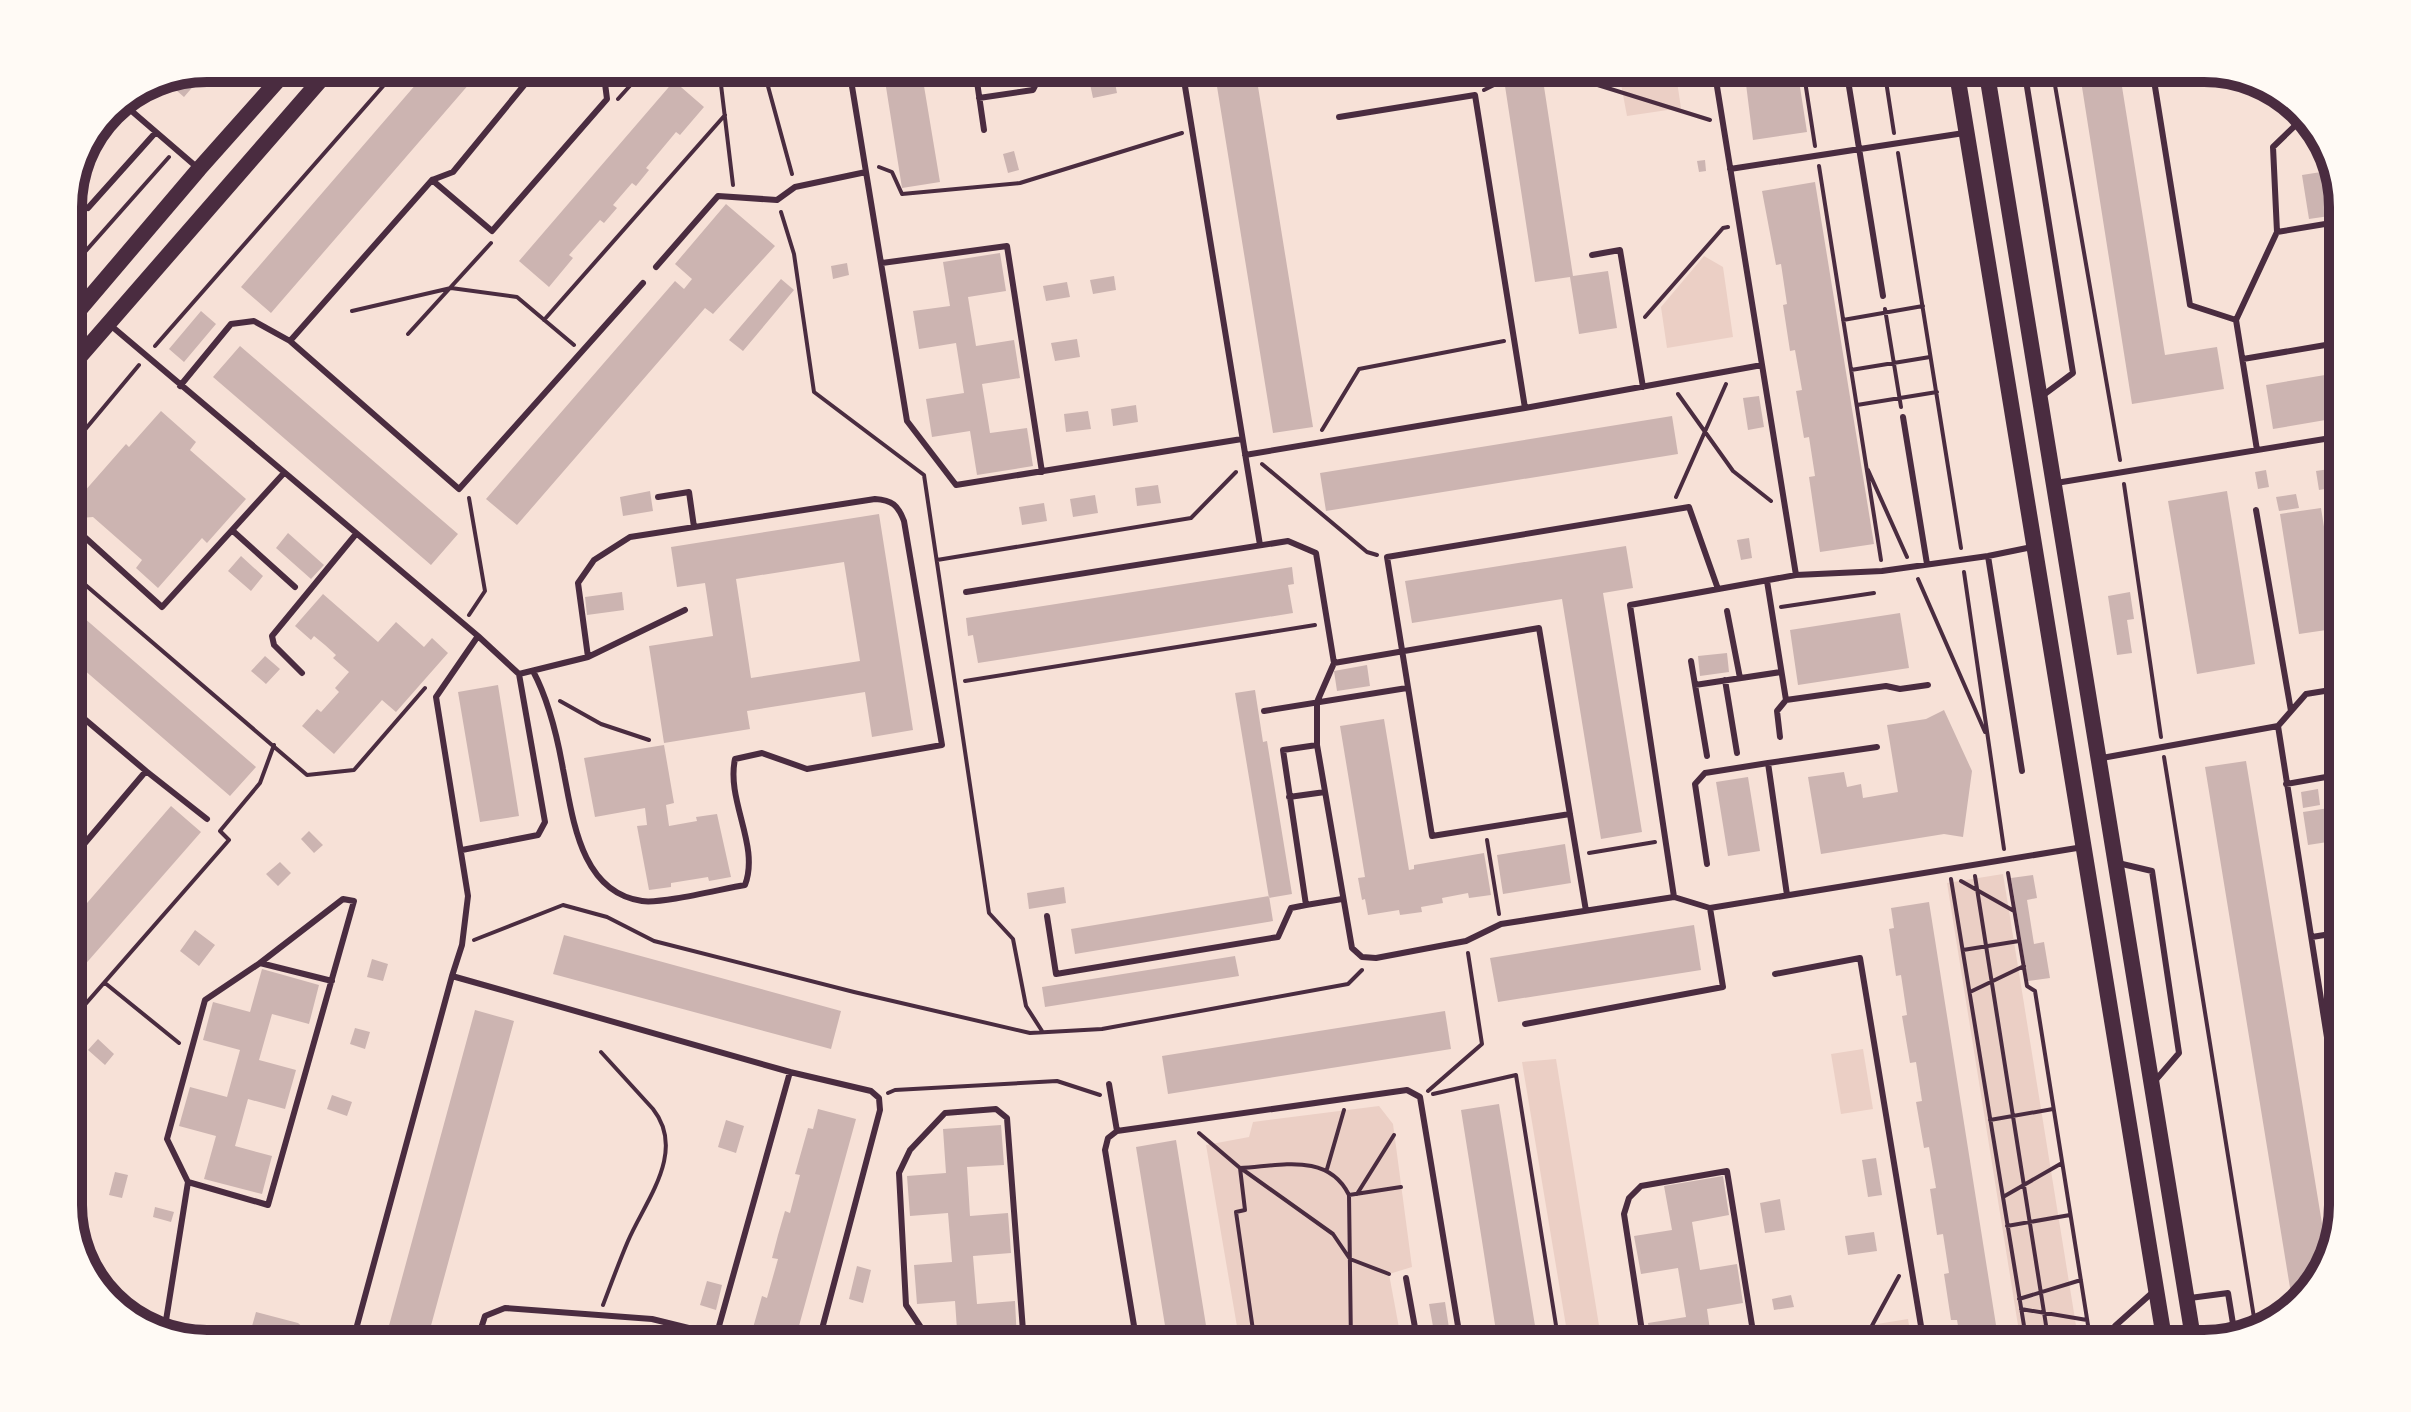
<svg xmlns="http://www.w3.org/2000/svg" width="2411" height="1412" font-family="Ubuntu,sans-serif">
	<rect width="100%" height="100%" fill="#f7e1d7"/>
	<path fill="#ebcfc5" d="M1618,68h57l6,40 -54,8z
		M1704,256l19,11 10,70 -66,11 -6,-41z
		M2003,874l76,470h-58l-74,-461z
		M1863,1049l10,60 -32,5 -10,-60z
		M1556,1059l46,285h-33l-47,-282z
		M1379,1106l14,18 19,143 -23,7 13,70h-162l-34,-199 43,-8 4,-15z
		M1908,1319l4,25h-38l-3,-19z"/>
	<path fill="#ccb4b1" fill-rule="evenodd" d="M209,68l-25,29 -23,-20 46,-9z
		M430,68h53l-212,245 -30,-26z
		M883,68h38l19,114 -38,6z
		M993,68h38l2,8 -38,6z
		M1100,68h12l5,25 -24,5 -6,-28z
		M1118,68h25v3l-24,3z
		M1214,68h41l58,359 -40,6z
		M1302,68h110l1,2 -108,17z
		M1744,68h53l10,64 -54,8z
		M2079,68h40l46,287 52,-8 7,42 -92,15z
		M1543,80l30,196 35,-5 9,57 -38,6 -9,-57 -35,5 -30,-196z
		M674,81l30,26 -24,28 -4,-3 -30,36 3,2 -13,16 -4,-3 -19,22 4,3 -13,15 -4,-3 -31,35 4,3 -24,29 -30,-26z
		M1014,151l5,19 -11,3 -5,-19z
		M1705,160l1,11 -7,1 -2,-11z
		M2334,170l9,28v16l-34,5 -7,-44z
		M1815,182l59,362 -54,8 -11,-75 6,-1 -6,-39 -5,1 -8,-47 6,-1 -7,-40 -5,1 -7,-46 4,-1 -6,-40 -5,1 -14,-74z
		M726,204l49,42 -62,68 -8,-6 -188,217 -31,-26 189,-218 9,8 8,-10 -17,-15z
		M1000,253l6,38 -38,6 8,49 38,-6 6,38 -38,6 8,49 37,-5 6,38 -56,9 -7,-44 -38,6 -6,-38 38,-6 -8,-50 -37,6 -6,-38 37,-5 -7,-44z
		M847,263l2,12 -16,4 -2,-13z
		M1114,276l2,14 -23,4 -3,-14z
		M781,279l13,11 -51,61 -14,-11z
		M1067,282l3,15 -24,4 -3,-15z
		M201,311l15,13 -32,38 -15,-13z
		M1077,339l3,18 -25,4 -4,-18z
		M240,346l218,188 -27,31 -218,-188z
		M2343,372v45l-70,12 -7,-44z
		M1759,396l5,31 -16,3 -5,-32z
		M1136,405l2,17 -25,4 -2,-17z
		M161,411l35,31 -6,8 56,49 -39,44 -5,-5 -44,50 -22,-20 6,-8 -49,-43 -13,1 -8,-7 7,-8 -3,-2 50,-57 3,3z
		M1088,411l3,18 -25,3 -2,-18z
		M1672,416l6,38 -352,57 -6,-38z
		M2343,467v19l-24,4 -3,-19z
		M2266,470l3,17 -11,2 -3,-17z
		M1158,485l3,18 -24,3 -2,-18z
		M650,491l3,20 -30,5 -3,-19z
		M2227,491l28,173 -58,10 -29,-173z
		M2296,494l3,14 -20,3 -3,-14z
		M1095,495l3,18 -25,4 -3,-18z
		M1044,503l3,18 -25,4 -3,-18z
		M2321,508l19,120 -41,6 -19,-120z
		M879,514l34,216 -41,7 -7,-45 -118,19 3,18 -86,14 -15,-97 64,-10 -8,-53 -28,4 -6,-40zM844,562l16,99 -109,17 -15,-99z
		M288,533l36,32 -13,14 -35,-31z
		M1749,538l3,20 -11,2 -4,-20z
		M1626,546l7,42 -30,5 39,239 -41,7 -39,-240 -150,24 -7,-42z
		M241,556l22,20 -12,15 -23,-20z
		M1292,567l2,17 -6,1 5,28 -315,50 -5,-28 -5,1 -2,-18z
		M622,592l2,18 -37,5 -2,-18z
		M2130,592l4,27 -7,1 5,33 -15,2 -9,-59z
		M323,594l55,48 18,-20 28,25 8,-9 16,15 -52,59 -14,-12 -48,54 -32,-28 15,-17 4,3 18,-20 -4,-4 14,-16 -16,-14 3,-3 -11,-10 -11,-9 -3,4 -16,-14z
		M68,604l188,163 -26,29 -162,-140z
		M1900,613l9,55 -111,17 -8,-55z
		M1727,653l2,19 -29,4 -2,-20z
		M265,656l15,13 -14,15 -15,-13z
		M1367,665l3,21 -33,5 -3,-20z
		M498,685l21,131 -39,6 -22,-130z
		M1255,690l8,52 4,-1 25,153 -23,4 -34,-205z
		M1944,710l28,61 -9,66 -19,-3 -123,20 -13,-77 36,-5 3,15 14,-3 2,14 35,-6 -11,-67 39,-6z
		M2343,710v40l-12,2 -7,-39z
		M1384,719l25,151 5,-1v-4l70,-12 7,42 -22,3 -1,-5 -26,5 1,5 -22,4 1,5 -22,3 -1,-5 -31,5 -3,-16 -3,1 -4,-22 7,-1 -25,-151z
		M664,745l10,58 -8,2 3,21 28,-5 -1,-4 21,-3 14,63 -22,4 -1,-4 -37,6v4l-22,3 -12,-64 10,-1 -2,-17 -50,9 -11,-59z
		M2246,761l82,499 -3,14 -32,32 -88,-539z
		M1748,777l12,74 -32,5 -12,-74z
		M2318,789l2,16 -17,3 -2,-16z
		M171,806l30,26 -133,152v-59z
		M2329,808l5,33 -26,4 -5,-33z
		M309,831l14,14 -9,8 -13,-14z
		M1565,844l6,39 -68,11 -6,-39z
		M280,862l11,11 -13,13 -12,-12z
		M2033,875l4,23 -10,2 7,44 10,-2 6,36 -22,3 -17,-103z
		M1064,887l2,16 -37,6 -2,-16z
		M1269,896l4,25 -198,33 -4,-25z
		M1929,902l70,442h-38l-4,-24h-6l-7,-46 5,-1 -6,-39 -6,1 -7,-46 6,-1 -7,-41 -5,1 -8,-46 6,-1 -6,-39 -6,1 -8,-47 5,-1 -6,-40 -5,1 -7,-47 5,-1 -3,-20z
		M1694,925l7,45 -203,32 -8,-44z
		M195,930l20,15 -16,21 -19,-15z
		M564,935l277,76 -10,38 -278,-75z
		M1235,956l4,20 -194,31 -3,-20z
		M372,959l16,5 -5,17 -16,-4z
		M262,969l57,16 -10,39 -37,-10 -13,46 37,10 -11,39 -37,-10 -13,47 37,10 -10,38 -58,-15 12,-43 -37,-10 11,-39 37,10 13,-47 -37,-10 10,-38 37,10z
		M475,1010l39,11 -88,323h-42z
		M1445,1011l6,38 -283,45 -6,-38z
		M355,1028l15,4 -5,17 -15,-5z
		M98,1039l16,15 -9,11 -17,-15z
		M68,1083l14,12 -10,11 -4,-4z
		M332,1095l20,7 -5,14 -20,-7z
		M1499,1104l39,240h-40l-16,-103 -21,-131z
		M818,1109l38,10 -62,225h-40l-5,-2 13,-46 5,2 11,-39 -6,-1 6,-23 7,-24 5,2 10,-38 -5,-1 13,-46 5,1z
		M726,1120l18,6 -8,27 -18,-6z
		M1001,1125l3,40 -37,2 3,49 38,-3 3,40 -38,3 4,48 38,-3 2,40 -59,3 -3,-43 -38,3 -3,-39 38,-3 -4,-49 -38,3 -3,-40 39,-3 -3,-44z
		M1176,1140l33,204h-41l-32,-197z
		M1876,1158l6,37 -14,2 -6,-37z
		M115,1172l13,3 -6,23 -13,-3z
		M1723,1176l6,39 -37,7 8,48 37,-6 6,39 -36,6 5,35h-61l-3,-21 38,-6 -8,-49 -37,6 -7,-38 38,-6 -8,-44z
		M1780,1199l5,31 -20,3 -5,-30z
		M155,1207l19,5 -3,10 -18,-5z
		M1874,1232l3,19 -29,4 -3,-19z
		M857,1266l14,4 -8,33 -14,-4z
		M707,1281l15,4 -6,25 -16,-5z
		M1791,1295l3,12 -20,3 -2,-11z
		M1445,1302l6,39 -15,2 -7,-39z
		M256,1312l42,11 13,11 -3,10h-61z"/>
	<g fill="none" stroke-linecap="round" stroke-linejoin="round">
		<path stroke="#4a2c40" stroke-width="4" d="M719,68l14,117
			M763,68l29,106
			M1803,68l12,78
			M1884,68l10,65
			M2052,68l68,392
			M1508,78l48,-6 154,48
			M1484,90l24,-12 8,-10
			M618,99l28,-31
			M1898,153l63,395
			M1819,166l62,394
			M879,167l13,5 10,22 118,-11 162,-50
			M781,212l13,42 20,138 110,83 65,438 24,26 13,67 16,25
			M68,271l101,-114
			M1885,309l16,98
			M352,311l99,-23 66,9 57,48
			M1645,317l78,-89 5,-1
			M544,320l181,-205
			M1843,320l80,-14
			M408,334l83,-91
			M155,346l244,-278
			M1851,370l79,-13
			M1678,394l55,77 38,30
			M1857,405l80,-13
			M1322,430l37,-61 145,-28
			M68,450l71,-85
			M1262,464l105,88 10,3
			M1868,470l39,87
			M2124,484l37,253
			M1676,497l50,-113
			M469,498l16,93 -16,24
			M937,560l254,-42 45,-46
			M68,570l239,205 47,-5 71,-82
			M1964,572l40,277
			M1918,579l67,153
			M1781,607l93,-14
			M965,681l350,-56
			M560,701l41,23 48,16
			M2164,757l92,573
			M1487,840l12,74
			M1589,853l66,-11
			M2008,873l19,113 8,5 56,353
			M1975,876l74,468
			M1951,879l76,465
			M1961,881l53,30
			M474,940l89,-35 44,12 47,24 200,51 176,41 72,-4 246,-45 14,-14
			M1963,950l56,-9
			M105,983l74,60
			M1970,992l54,-26
			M68,1024l161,-184 -9,-9 40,-48 14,-38
			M601,1052l52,57c34,43 -8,92 -25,132 -9,21 -17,43 -25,64
			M1428,1091l54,-47 -14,-91
			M888,1093l7,-3 162,-9 43,14
			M1433,1094l83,-19 43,269
			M1990,1120l63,-11
			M1199,1133l41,35c40,-2 88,-16 109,27l2,149
			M1240,1168l5,42 -9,2 19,132
			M1242,1169l91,65 17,25 39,15
			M1327,1169l17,-59
			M1357,1194l37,-59
			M1349,1195l52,-8
			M2003,1197l59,-34
			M2007,1226l63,-11
			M2019,1299l62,-19
			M2021,1309l66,11
			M1862,1344l37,-68
			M2072,1344l18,-9"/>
		<path stroke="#4a2c40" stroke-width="6" d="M975,68l9,62
			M1182,68l78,477
			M1714,68l82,507
			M1846,68l37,228
			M2024,68l49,305 -31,23
			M2152,68l38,237 46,15 21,130
			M979,98l54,-8 11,-22
			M120,101l79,68
			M1339,117l136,-22 50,313
			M1730,169l234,-36
			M866,172l41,249 49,64 286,-46
			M432,180l21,-8 77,-94
			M88,208l68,-76
			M2277,232l66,-11
			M1592,255l28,-5 23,137
			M882,263l125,-17 35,226
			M656,267l62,-71 59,4 18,-13 71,-15 -17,-104
			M2236,320l41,-88 -4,-85 31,-30
			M109,324l369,312 41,38 26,148 -7,13 -76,15
			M290,341l142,-161 60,51 115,-132 -4,-31
			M2243,359l100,-17
			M180,386l51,-62 23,-3 36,20 169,148 184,-206
			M1903,417l24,147
			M1245,455l280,-47 237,-43
			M2056,483l287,-47
			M658,497l31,-5 5,35
			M2256,510l35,201
			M68,522l94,85 122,-134
			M233,531l62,56
			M1988,556l34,215
			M1767,581l19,119 100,-14 14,3 28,-4
			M966,592l322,-51 28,12 18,110
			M1727,611l13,67
			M588,657l97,-47
			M1691,661l16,95
			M302,673l-28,-28 -2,-9 84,-102
			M519,674l69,-17 -10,-74 16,-23 36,-23 245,-38c17,1 23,6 29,22l38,224 -135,24 -45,-16 -27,6c-9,42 25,86 10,126 -24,4 -83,19 -103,16 -62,-9 -69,-83 -79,-132 -6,-34 -14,-68 -30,-98
			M1725,680l12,73
			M1695,685l86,-13
			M68,705l78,66 -78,92
			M1264,711l143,-23
			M2278,726l28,-32 37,-6
			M1780,737l-3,-26 9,-11
			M2102,758l176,-32 65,413
			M146,771l61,48
			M2286,784l57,-10
			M1289,797l36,-5
			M1570,814l-138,22 -45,-279 302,-50 29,82
			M2118,863l34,8 27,182 -25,29
			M1707,864l-12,-80 10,-11 63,-10
			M1787,895l-19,-132 109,-16
			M1674,897l-44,-292 166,-30 86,-4 106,-15 44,-9
			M1306,905l36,-6
			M1586,911l-47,-283 -205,35 -17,39v43l35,203 10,9 14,1 90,-17 35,-17 173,-27 36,11 373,-61
			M1047,916l9,58 222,-37 13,-29 15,-3 -23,-155 34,-5
			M2312,937l31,-5
			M260,963l72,18
			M1775,974l85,-16 64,386
			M452,976l10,-31 6,-49 -32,-199 42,-61
			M1525,1024l198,-37 -13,-79
			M790,1072l81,19 8,7 1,12 -62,234
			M1109,1084l8,47
			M1406,1278l12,66
			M2190,1298l38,-5 7,43
			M164,1333l24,-151 -21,-43 38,-139 55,-37 83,-64 11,2 -86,304 -80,-23
			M352,1344l100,-368 338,96 -76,272
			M476,1344l9,-28 20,-8 147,11 65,16
			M932,1344l-26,-39 -7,-132 11,-23 35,-37 51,-4 11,9 17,226
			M1137,1344l-32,-194 3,-12 9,-7 290,-41 13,7 41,247
			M1644,1344l-20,-130 5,-16 12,-12 86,-15 28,173
			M2118,1344l-3,-18 38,-34"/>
		<path stroke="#4a2c40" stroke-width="16" d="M1956,68l209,1276
			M1986,68l208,1276
			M68,323l131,-154 90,-101
			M68,370l263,-302"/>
	</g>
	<path d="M0 0H2411V1412H0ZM207 82H2204A125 125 0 0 1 2329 207V1205A125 125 0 0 1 2204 1330H207A125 125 0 0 1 82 1205V207A125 125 0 0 1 207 82Z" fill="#fffaf5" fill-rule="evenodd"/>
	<path fill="none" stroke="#4a2c40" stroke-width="10" d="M207 82H2204A125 125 0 0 1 2329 207V1205A125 125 0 0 1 2204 1330H207A125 125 0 0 1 82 1205V207A125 125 0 0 1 207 82Z"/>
</svg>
